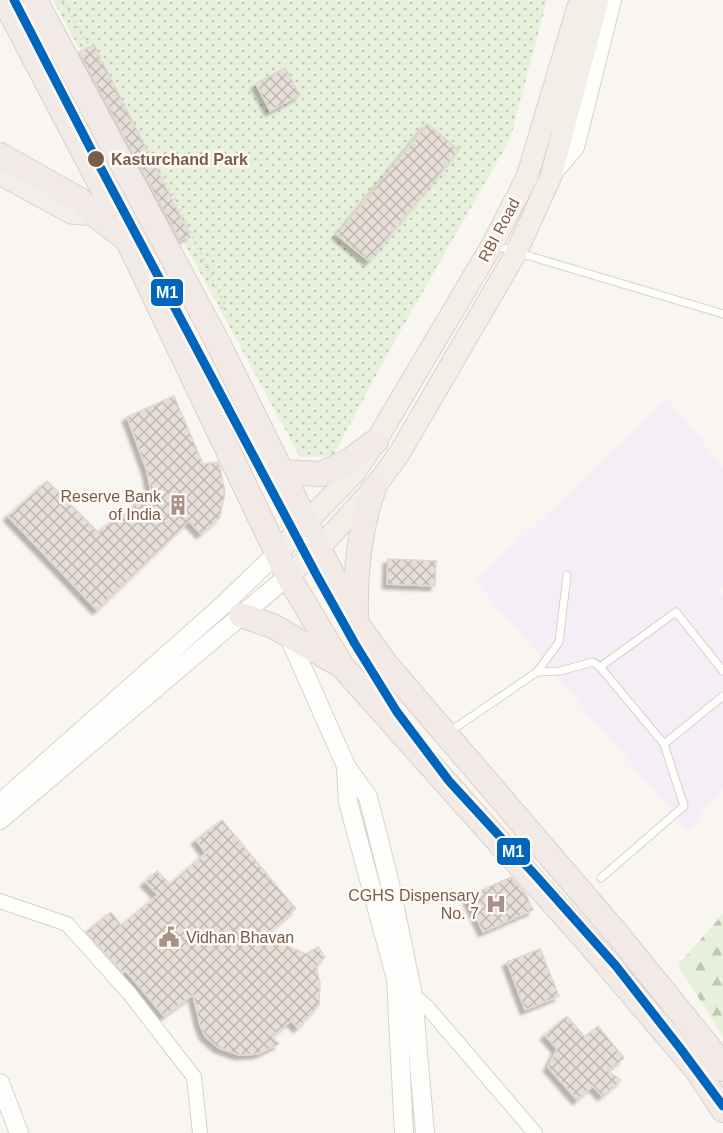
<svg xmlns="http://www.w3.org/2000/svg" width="723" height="1133" font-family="Arial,sans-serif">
	<defs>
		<pattern id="forest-firs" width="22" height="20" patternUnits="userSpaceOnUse" patternTransform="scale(1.5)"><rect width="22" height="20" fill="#e7f0db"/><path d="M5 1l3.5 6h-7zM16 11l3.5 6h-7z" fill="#c0c6b4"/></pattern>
		<pattern id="park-dots" width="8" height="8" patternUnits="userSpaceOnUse" patternTransform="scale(1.5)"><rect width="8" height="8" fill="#e7f0db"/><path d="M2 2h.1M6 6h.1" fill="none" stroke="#c0c6b4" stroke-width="1.8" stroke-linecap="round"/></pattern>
		<pattern id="building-cross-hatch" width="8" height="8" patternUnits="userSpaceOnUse" patternTransform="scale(1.5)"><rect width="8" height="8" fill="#e6ded7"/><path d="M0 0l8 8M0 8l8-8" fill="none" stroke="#bfb7b1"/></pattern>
		<filter id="shadow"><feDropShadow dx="-4.5" dy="4.5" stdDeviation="1.5" flood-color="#0004"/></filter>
	</defs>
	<rect width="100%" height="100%" fill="#f9f5f0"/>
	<path fill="#f6eef6" d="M667,398l56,69v120l-3,3 3,5v194l-35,41 -212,-248z"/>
	<path fill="url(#forest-firs)" d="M723,914v123l-45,-72z"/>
	<path fill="url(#park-dots)" d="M53,0h494l-37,139 -120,210 -57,107 -33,1z"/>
	<path fill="url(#building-cross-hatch)" stroke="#e2d8d2" stroke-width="1.5" filter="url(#shadow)" d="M94,45l96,190 -10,6 -101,-189z
		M285,68l15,27 -30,16 -14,-27z
		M83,120l71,134 -3,2z
		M427,124l32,26 -90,111 -32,-26z
		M174,396l29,68 15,-2 2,5 5,26 -5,24 -19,17 -12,-13 -92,89 -89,-94 39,-35 51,51 53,-40 -4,-21 -20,-54z
		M388,559l48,2 -1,25 -48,-2z
		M222,820l74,89 -32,27 42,18 12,-7 7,10 -9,10 4,16 -1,22 -21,23 -7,-7 -19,15 7,8 -21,10 -19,1 -20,-7 -14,-12 -5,-11 -7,-30 -29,21 -38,-45 -3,2 -37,-41 25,-20 10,13 37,-30 -13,-13 12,-11 13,13 36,-31 -10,-13z
		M511,877l15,17 7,16 -50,22 -16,-35z
		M540,949l19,47 -34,14 -18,-48z
		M567,1016l18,21 13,-11 26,32 -16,13 13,9 -19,16 -9,-10 -16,14 -29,-33 9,-18 -12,-14z"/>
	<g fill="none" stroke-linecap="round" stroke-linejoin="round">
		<g stroke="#d7d1cb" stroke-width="9">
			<path id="lane" d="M496,246l227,68
				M600,667l76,-55 47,59
				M537,672l23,-1 33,-9 7,5 64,77 59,-48
				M449,732l88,-60 22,-30 8,-67
				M601,878l83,-72 -20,-62"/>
		</g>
		<g stroke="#d7d1cb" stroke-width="16">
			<path id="street" d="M0,901l67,23 62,69 65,84 6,56
				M409,991l19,17 107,125"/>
		</g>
		<g stroke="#d9d2cb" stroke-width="20">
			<path id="secondary" d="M552,174l23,-27 37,-147
				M288,635l58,131 22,31 22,87 23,111 12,138
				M346,767l2,35 48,177 8,154
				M0,803l222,-197 55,-53
				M0,820l288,-244
				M0,1083l19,50"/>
		</g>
		<g stroke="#dad1cc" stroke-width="23">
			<path id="primary" d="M0,174l71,39 24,2
				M277,553l77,-80 22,-32 116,-196 35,-68 53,-177
				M288,576l35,-32 51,-56 25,-34 117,-201 35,-77 47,-176"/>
		</g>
		<g stroke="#dad1cc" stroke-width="26">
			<path id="highway" d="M4,0l102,195 182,381 54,90 247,277 108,127 26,40
				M35,0l184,345 137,278 29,40 232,271 94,116 12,19
				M0,155l80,45 15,15 30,23
				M281,472l40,2 28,-13 27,-20
				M241,615l32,11 67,39
				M356,616c-1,-44 3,-86 18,-128"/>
		</g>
		<path stroke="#dcd5d0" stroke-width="3" stroke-dasharray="1.5 4.5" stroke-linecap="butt" d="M63,0l110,195 51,108 -3,6"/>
		<use href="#lane" stroke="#fefefd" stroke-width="7"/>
		<use href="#street" stroke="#fefefd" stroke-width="14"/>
		<use href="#secondary" stroke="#fefefd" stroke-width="18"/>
		<use href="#primary" stroke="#f3eee8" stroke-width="21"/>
		<use href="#highway" stroke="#f2eae7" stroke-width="24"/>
		<g stroke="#fffaf3" stroke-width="14">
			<path id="metro-1" d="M14,0l82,159 220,415 39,70 42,68 52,69 88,96 79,89 64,82 43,58"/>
		</g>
		<use href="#metro-1" stroke="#0065bd" stroke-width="9"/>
	</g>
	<defs>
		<g id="building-bare" transform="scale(1.62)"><path d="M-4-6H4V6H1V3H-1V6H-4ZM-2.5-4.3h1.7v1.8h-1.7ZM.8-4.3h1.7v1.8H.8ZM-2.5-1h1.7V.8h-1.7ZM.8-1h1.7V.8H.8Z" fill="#a69286" stroke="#fffaf3" stroke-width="2.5" paint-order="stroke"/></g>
		<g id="hospital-bare" transform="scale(1.62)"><path d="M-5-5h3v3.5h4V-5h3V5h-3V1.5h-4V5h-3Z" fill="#a69286" stroke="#fffaf3" stroke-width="2.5" paint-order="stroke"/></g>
		<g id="civic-bare" transform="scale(1.62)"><path d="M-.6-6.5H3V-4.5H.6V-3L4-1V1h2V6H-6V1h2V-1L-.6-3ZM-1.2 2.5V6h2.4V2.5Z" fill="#a69286" stroke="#fffaf3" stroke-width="2.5" paint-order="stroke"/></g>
	</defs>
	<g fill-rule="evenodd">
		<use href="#building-bare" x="178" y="505"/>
		<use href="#hospital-bare" x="496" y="904"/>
		<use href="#civic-bare" x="169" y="937"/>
	</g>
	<circle fill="#7a5c4d" stroke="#fffaf3" stroke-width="2" cx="96" cy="159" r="9"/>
	<g text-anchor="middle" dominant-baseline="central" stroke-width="5" stroke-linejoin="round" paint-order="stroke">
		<g font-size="16" font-weight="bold" fill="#7a5c4d" stroke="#fffaf3" text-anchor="start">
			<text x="111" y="159">Kasturchand Park</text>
		</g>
		<g font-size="16" fill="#7a5c4d" stroke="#fffaf3">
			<text transform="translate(499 230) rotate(-62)">RBI Road</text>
		</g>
		<g font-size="16" fill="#7a5c4d" stroke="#fffaf3" text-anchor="end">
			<text x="161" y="496">Reserve Bank<tspan x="161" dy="18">of India</tspan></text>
			<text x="479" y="895">CGHS Dispensary<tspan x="479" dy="18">No. 7</tspan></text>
			<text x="186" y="937" text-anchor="start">Vidhan Bhavan</text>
		</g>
	</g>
	<g stroke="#fffaf3" stroke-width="2">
		<rect x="150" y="278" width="34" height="29" rx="6" fill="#0065bd"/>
		<rect x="496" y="837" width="35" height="29" rx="6" fill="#0065bd"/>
	</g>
	<g font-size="16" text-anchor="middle" font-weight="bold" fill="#fff">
		<text x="167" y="298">M1</text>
		<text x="513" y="857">M1</text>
	</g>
</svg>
